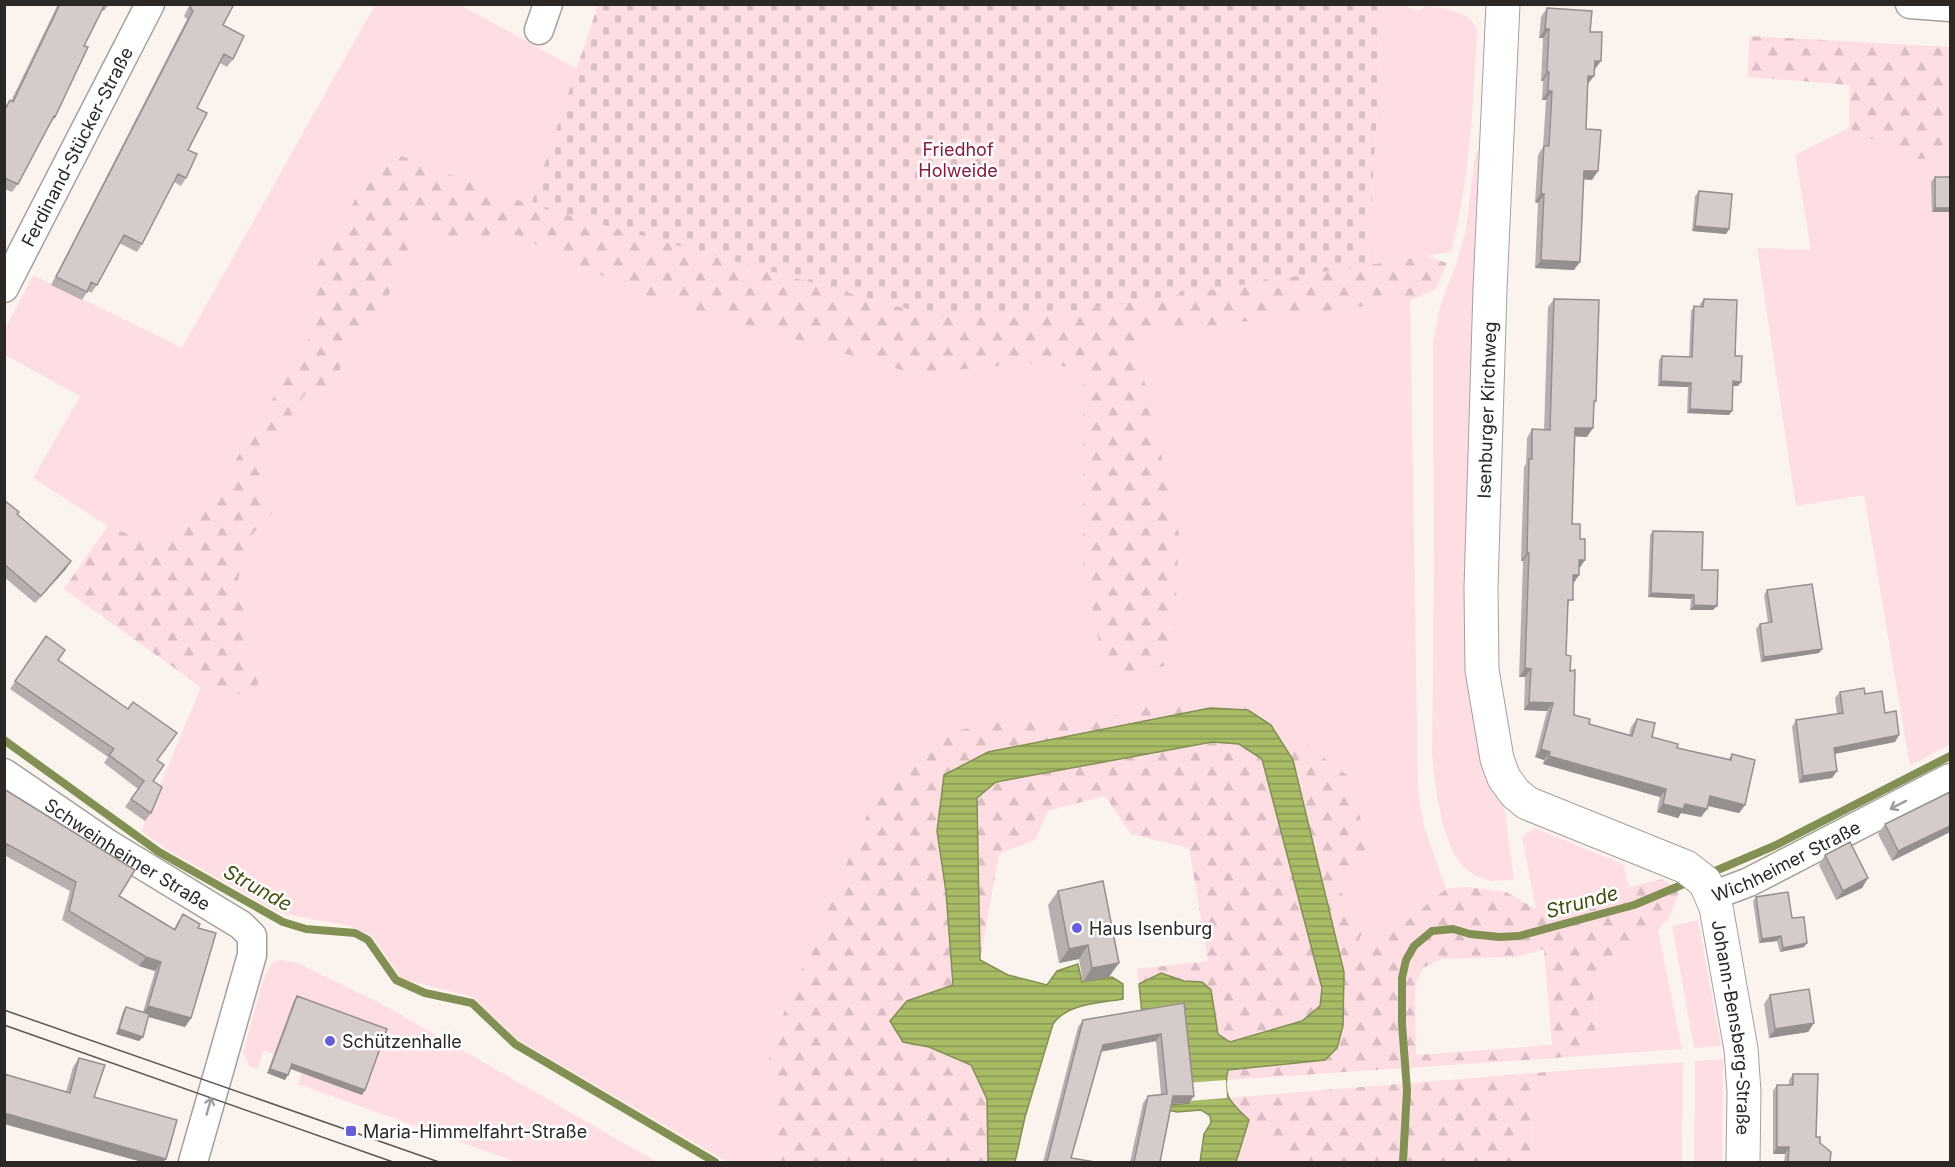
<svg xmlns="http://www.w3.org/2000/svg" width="1955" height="1167" font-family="Inter,sans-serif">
	<defs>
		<pattern id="forest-firs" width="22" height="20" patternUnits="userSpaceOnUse" patternTransform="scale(1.5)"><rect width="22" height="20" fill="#fedee3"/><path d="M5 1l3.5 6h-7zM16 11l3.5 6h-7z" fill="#dabec3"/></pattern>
		<pattern id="cemetery-stones" width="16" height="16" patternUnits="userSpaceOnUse" patternTransform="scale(1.5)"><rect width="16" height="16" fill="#fedee3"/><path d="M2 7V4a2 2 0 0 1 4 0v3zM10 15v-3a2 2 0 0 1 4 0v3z" fill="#dabec3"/></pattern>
		<pattern id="water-rules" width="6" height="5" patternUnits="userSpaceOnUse" patternTransform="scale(1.5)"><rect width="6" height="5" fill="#a8bc66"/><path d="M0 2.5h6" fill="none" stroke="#899954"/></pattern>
	</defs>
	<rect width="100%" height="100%" fill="#fbf4ee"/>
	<path fill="#fedee3" d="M375,5h85l117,64 -46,136 402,111 148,-6 287,-45 15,-260h18l18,6 7,-6c16,4 49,6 51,27 -4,75 -7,147 -26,220l-25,4 -16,31 8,503 6,36 22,63 2,37 -104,46 -51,-212 -305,-8 -204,410h-57l-209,-122 -45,-43 -71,-18 -30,-43 -21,-10 -71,-13 -111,-62 -28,-20 60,-144 -137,-98 44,-63 -75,-48 47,-82 -75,-41v-26l28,-54 149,73z
		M1897,124l17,35h36v585l-40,22 -46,-271 -68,11 -39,-258 54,2 -16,-95 54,-27z
		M1482,146l7,638 15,22 10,74 -23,1 -15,-5 -13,-9 -9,-13 -11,-28 -7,-34 -4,-38 2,-187 -1,-225 8,-39 14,-36 11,-37 9,-76z
		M1534,828l89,36 6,23 -93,22 -14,-72z
		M1698,920l23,126 -27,2 -22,-122z
		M1658,930l24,119 -98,7 14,-33 -6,-33 11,-28z
		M280,960l15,2 85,41 277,159h-141l-218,-78 6,-19 -40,-15 -7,19 -8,-3 -6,-14 20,-72 9,-17z
		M1723,1059l-1,103h-28l1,-101z
		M1683,1062l-1,100h-155l6,-15 -4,-38 18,-37z
		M1249,1120l39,42h-52z"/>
	<path fill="url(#forest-firs)" fill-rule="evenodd" d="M1749,36l201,11v112h-36l-65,-31 1,-43 -102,-8z
		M402,156l129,49 402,111 148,-6 345,-54 21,7 -11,26 -26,11 -276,36 45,197 -6,128 -47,23 -22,-18 -21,-103 1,-195 -59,-5 -110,11 -271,-79 -139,-65 -42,13 -43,-21 -33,77 -39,40 -14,54 -30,2 -47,74 18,40 -29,32 -10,50 14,24 -4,35 18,23 -13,23 -50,-9 -137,-98 44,-63 42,17 56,-34 107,-177 -2,-56 62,-107z
		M1249,701l102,77 16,70 -30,39 28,39 -20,45 101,-82 21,-2 39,5 30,17 127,-30 16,12 -10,27 -11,12 -55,32 -11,28 6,33 -14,33 -358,24 2,-10 97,-10 12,-12 6,-22 1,-54 -96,-262 -38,-2 -222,44 -44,23 -7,56 9,61 7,93 -46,16 -3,41 25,5 42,18 16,34 1,63h-212l2,-65 -10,-46 113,-269 56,-47 81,-17 56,2 53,-6 31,-12zM1544,949l8,96 -136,10 -1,-69 8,-18 18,-9 75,-2z
		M1212,742l27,2 23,15 60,229 -2,18 -18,14 -72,22 -12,-8 -7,-44 -9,-8 -18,-1 -23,-8 -22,11 -2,-15 71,-8 -19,-113 -58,-14 -26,-38 -57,15 -13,29 -36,14 -19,106 -3,-162 19,-16z
		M1547,1072l-18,37 4,38 -6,15h-239l-61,-64z"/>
	<path fill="url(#cemetery-stones)" d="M598,5h785l-15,260 -287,45 -148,6 -402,-111z"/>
	<path fill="url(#water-rules)" stroke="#829053" stroke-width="1.5" d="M1210,708l38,2 23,15 22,35 51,212 -1,54 -6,22 -12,12 -97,10c-6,28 3,32 21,50l-13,42h-36l4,-28 7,-11 -1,-7 -9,-6 -24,2 -10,-2 1,-5 21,-2 -47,-89 -3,-30 22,-11 23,8 18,1 9,8 7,44 12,8 72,-21 18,-15 2,-18 -60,-229 -23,-15 -27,-2 -216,40 -19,16 3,162 28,15 39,10 10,-14 21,-7 4,18 30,-5 11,7v15c-22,4 -56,4 -70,25l-28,93 -10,45h-27l-1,-63 -16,-34 -42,-18 -26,-5 -13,-21 17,-20 46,-16 -7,-93 -9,-61 7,-56 44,-23z"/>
	<path fill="#fbf4ee" d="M1226,1080l1,18 -39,3 -2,-18z"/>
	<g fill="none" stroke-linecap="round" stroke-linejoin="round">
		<path stroke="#829053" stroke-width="8" d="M4,740l155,112 124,70 23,7 49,4 13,7 28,40 29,13 47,10 43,41 200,118
			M1708,874l66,-28 176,-90
			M1403,1162l4,-72 -5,-66v-46l4,-18 8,-14 18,-15 21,-2 17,5 30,3 19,-1 115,-31 57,-24"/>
		<g stroke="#a6a09a" stroke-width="31">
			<g id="street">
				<path d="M1910,4l40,3"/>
				<path d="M539,30l9,-26"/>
				<path id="s1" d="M4,288l146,-284"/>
				<path id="s2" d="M4,773l104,71 133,81 11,11v19l-59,207"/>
				<path id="s3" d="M1712,896l37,-14 201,-104"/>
			</g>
		</g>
		<g stroke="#a6a09a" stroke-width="35">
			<g id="secondary">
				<path id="s4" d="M1503,4l-13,285 -9,299 1,82 15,89 7,19 11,15 12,10 159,64 19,15 11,25 25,142 3,43 -1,70"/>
			</g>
		</g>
		<use href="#street" stroke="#fff" stroke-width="28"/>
		<use href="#secondary" stroke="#fff" stroke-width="33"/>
		<path stroke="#5a5653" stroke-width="1.5" d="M4,1010l435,152
			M4,1025l389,137"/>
	</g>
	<path fill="#b7afae" d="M58,4h51l-5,7 -2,-1 -18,36 -29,71 -6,9 -31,58 -6,8 -8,-3v-80l6,-9 1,1z
		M190,4h44l-11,21 10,34 -6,8 -7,-4 -23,45 -9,42 -2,28 -5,8 -7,-4 -32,62 -5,8 -18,-9 -22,42 -6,8 -3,-2 -6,9 -31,-15 136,-266 -3,-3z
		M1547,8l43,24 4,37 -6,15 -2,45 6,51 -9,-1 -9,91 -39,-2 3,-65 -3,-1 3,-47 5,-8 3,-47h-4l1,-19h-2l2,-43h-4l2,-21z
		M1935,177l15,35h-18l-1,-30z
		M1699,191l30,38 -3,5 -34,-3 3,-35z
		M1554,299l42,102 -2,4 -7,32 -12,-1 -3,88 8,15 5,21 -6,8v7l-6,8 -5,24 -2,48 4,16 4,44 15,9 40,11 2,-8 6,-8 15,18 25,11 51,12 4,-6 13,51 -6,8 -31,-7 -1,3 -6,8 -20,-4 -3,5 -21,-6 3,-15 -117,-33 1,-4 -9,-3 12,-46 -23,-1 1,-33h-6l3,-85 1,-31h-2l3,-94 2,-3 1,-26 5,-9 12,1 4,-123z
		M1704,299l31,57 6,26 -3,4h-5l-1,25 -3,4 -42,-2 1,-26 -30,-1 1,-26 3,-4 27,1 2,-46 3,-5h6v-2z
		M4,500l62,69 -31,34 -31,-26z
		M1653,531l49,39 11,40h-23l1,-11 -43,-2 2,-62z
		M1767,590l52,63 -58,9 -5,-33 4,-5 8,-1 -4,-28z
		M46,636l12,24 99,100 -4,21 -2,32 -6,8 -20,-14 13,-18 -34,-26 4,-6 -98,-68z
		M1840,692l25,2 20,19 14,22 -4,7 -61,12 3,17 -5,7 -33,5 -7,-56 4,-7 41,-6 -2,-16z
		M4,789l115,107 55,33 3,-6 6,-9 15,14 -7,90 -6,9 -37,-10 -5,20 -4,4 -23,-7 7,-23 3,-4 17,5 12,-41 -16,-5 -77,-46 8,-29 -66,-36z
		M1950,792v40l-58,29 -14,-27 7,-10z
		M1825,855l43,23 -6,10 -26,12 -17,-35z
		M1058,891l51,86 -26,5 -4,-23 -20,4 -11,-58z
		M1756,897l36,21 15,25 -3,4 -24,5 -3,-11 -18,2 -6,-42z
		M1770,995l44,28 -6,9 -39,6 -5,-34z
		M297,996l68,94 -3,5 -72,-26 -5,11 -18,-7 27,-73z
		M1184,1003l10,93 -5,7 -17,1 -12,58h-30l13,-59 5,-7 13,-2 -5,-53 -55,11 -30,106 24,4h-52l35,-135 5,-7z
		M79,1058l15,39 72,62 -3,3h-21l-76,-70 7,-25z
		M1793,1074l23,63 14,25h-46l1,-8h-12v-63l4,-6h12v-5z"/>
	<path fill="#958f8d" d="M1545,29h4l-6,9h-4z
		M1595,61h6l-6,8z
		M1547,72h2l-6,9h-2z
		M1588,76h6l-6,8z
		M1548,91h4l-6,9h-4z
		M1584,171h14l-6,9 -14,-1z
		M1541,194h3l-6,9 -3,-1z
		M1935,208h15v4h-18z
		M1695,226l34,3 -3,5 -34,-3z
		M1541,260l39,2 -6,8 -39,-2z
		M1661,381l30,2 -3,4 -30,-1z
		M1733,381l8,1 -3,4h-8z
		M1690,409l42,2 -3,4 -42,-2z
		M1575,428h18l-6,9 -18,-1z
		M1527,553h2l-6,8h-2z
		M1579,560h6l-6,9z
		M71,561l-5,8 -31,34z
		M1573,575h6l-6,9z
		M1651,593l43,2 -3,4 -43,-2z
		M1694,605l23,1 -4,4h-23z
		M1822,649l-3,4 -58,9 3,-5z
		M1525,668l6,1 -6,8h-6z
		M1529,702l24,1 -6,8 -23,-1z
		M1899,735l-4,7 -66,13 5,-7z
		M1541,749l9,3 -6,8 -9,-3z
		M1549,756l117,33 -6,8 -117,-33z
		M1837,771l-5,7 -33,5 4,-7z
		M1710,796l35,9 -6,8 -35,-8z
		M1663,804h22l22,5 -6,8 -20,-4 -3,5 -21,-6z
		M1950,826v6l-58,29 6,-10z
		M1868,878l-6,10 -26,12 7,-9z
		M1781,936l-4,5 -18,2 3,-4z
		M1807,943l-3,4 -24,5 3,-4z
		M1088,945l-9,14 -20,4 10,-14z
		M146,957l15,5 -6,9 -16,-5z
		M1119,963l-10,14 -26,5 9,-14z
		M148,1006l43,12 -6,9 -43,-12z
		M1814,1023l-6,9 -39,6 6,-9z
		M119,1029l24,8 -4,4 -23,-7z
		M1161,1034l-5,7 -58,11 5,-7z
		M292,1064l73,26 -3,5 -73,-27z
		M270,1069l18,6 -3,5 -18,-7z
		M1173,1096h21l-5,7 -21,1z
		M4,1113l162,46 -3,3h-21l-138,-38z
		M1777,1147h12l-4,7h-12z"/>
	<path fill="#d5ccca" stroke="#958f8d" stroke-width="1.5" d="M60,4h45l-21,42 4,1 -33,70 -1,-1 -36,68 -14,-6v-67l6,-11 3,2z
		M192,4h42l-11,21 21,11 -11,23 -9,-5 -27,54 10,5 -19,37 9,4 -11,24 -8,-4 -36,70 -18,-9 -27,50 -6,-3 -4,10 -31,-15 137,-266 -3,-3z
		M1547,8l45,3 -2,21h12l-1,29h-6l-1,15h-6l-2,53 15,1 -3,41h-14l-4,91 -39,-2 3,-66h-3l3,-48h5l3,-55h-4l1,-19h-2l2,-43h-4z
		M1935,177h15v31h-15z
		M1699,191l33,3 -3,35 -34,-3z
		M1554,299l45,1 -3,101h-2l-1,27h-18l-3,96h8v15h5v21h-6v15h-6v25h-5l-2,55 5,1 -1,15 5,-1 -1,45 16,4 -1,5 43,12 5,-17 18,4 -3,14 26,7 -1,4 54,12 1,-6 23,6 -10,45 -35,-9 -3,13 -22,-5 -2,5 -20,-5 3,-15 -117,-33 1,-4 -9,-3 12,-46 -24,-1 2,-33 -6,-1 4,-115h-2l2,-94h3v-30l18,1z
		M1704,299l33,1 -2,56h7l-1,26 -8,-1 -1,30 -42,-2 1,-26 -30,-2 1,-25 30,1 2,-51 9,1z
		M4,500l15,12 -2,2 54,47 -30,35 -37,-32z
		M1653,531l50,1 -1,38h16l-1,36 -23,-1v-10l-43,-2z
		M1812,584l10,65 -58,8 -4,-33 12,-2 -5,-32z
		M46,636l19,14 -7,10 70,49 5,-7 44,31 -20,27 7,5 -11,16 9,6 -11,26 -20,-14 13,-18 -35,-26 5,-6 -99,-68z
		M1864,688l1,6 17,-3 3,22 11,-2 3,24 -65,13 3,23 -34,5 -7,-56 47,-7 -3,-21z
		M4,789l131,81 -16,26 56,34 8,-16 17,10 -2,4 18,5 -25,85 -43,-12 13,-44 -15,-5 -77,-46 7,-29 -69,-38 -3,8z
		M1950,792v34l-52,25 -13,-27z
		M1850,842l18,36 -25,13 -18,-36z
		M1103,881l16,82 -27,5 -4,-23 -19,4 -11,-58z
		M1788,892l4,26 12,-1 3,26 -24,5 -2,-12 -19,3 -6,-42z
		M1809,989l5,34 -39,6 -5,-34z
		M297,996l90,33 -22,61 -73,-26 -4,11 -18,-6z
		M1184,1003l10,93h-21l-13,66h-26l14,-66 19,-2 -6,-60 -58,11 -32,113 24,4h-48l36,-142z
		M126,1007l23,7 -6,23 -24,-8z
		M79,1058l26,7 -11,32 83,23 -11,39 -162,-46v-39l66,19z
		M1793,1074h25l-2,63h4v6l11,9 -1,10h-42l1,-15h-12v-62h16z"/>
	<defs><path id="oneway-shaft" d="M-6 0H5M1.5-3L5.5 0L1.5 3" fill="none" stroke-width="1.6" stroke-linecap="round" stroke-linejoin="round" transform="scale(1.5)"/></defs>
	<g stroke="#a09e9d">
		<use href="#oneway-shaft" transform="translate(1898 805) rotate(153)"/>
		<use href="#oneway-shaft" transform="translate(209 1106) rotate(-74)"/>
	</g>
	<g fill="#6460d9" stroke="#fff" stroke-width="2">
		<circle cx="1077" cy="928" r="6"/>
		<circle cx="330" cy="1041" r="6"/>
		<rect x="345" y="1125" width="12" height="12" rx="3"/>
	</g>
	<g text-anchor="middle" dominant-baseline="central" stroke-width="5" stroke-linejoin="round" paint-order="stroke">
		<g font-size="18" fill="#2b2826" stroke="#fff">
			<text stroke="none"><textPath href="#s1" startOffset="159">Ferdinand-Stücker-Straße</textPath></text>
			<text transform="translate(1487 410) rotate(-88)">Isenburger Kirchweg</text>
			<text stroke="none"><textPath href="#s2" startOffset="148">Schweinheimer Straße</textPath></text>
			<text stroke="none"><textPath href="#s3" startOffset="82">Wichheimer Straße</textPath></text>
			<text stroke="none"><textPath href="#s4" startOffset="1156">Johann-Bensberg-Straße</textPath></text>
		</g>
		<g font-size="18" fill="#85193f" stroke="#fff">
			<text x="958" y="149">Friedhof<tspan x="958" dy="21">Holweide</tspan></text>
		</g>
		<g font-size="18" fill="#2b2826" stroke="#fff" text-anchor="start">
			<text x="1089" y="928">Haus Isenburg</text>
			<text x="342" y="1041">Schützenhalle</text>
			<text x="363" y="1131">Maria-Himmelfahrt-Straße</text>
		</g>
		<g font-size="20" font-style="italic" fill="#424f0f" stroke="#fff">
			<text transform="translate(258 888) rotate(29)">Strunde</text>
			<text transform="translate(1582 902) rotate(-15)">Strunde</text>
		</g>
	</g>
	<rect width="1955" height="1167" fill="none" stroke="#2b2826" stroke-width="12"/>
</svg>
